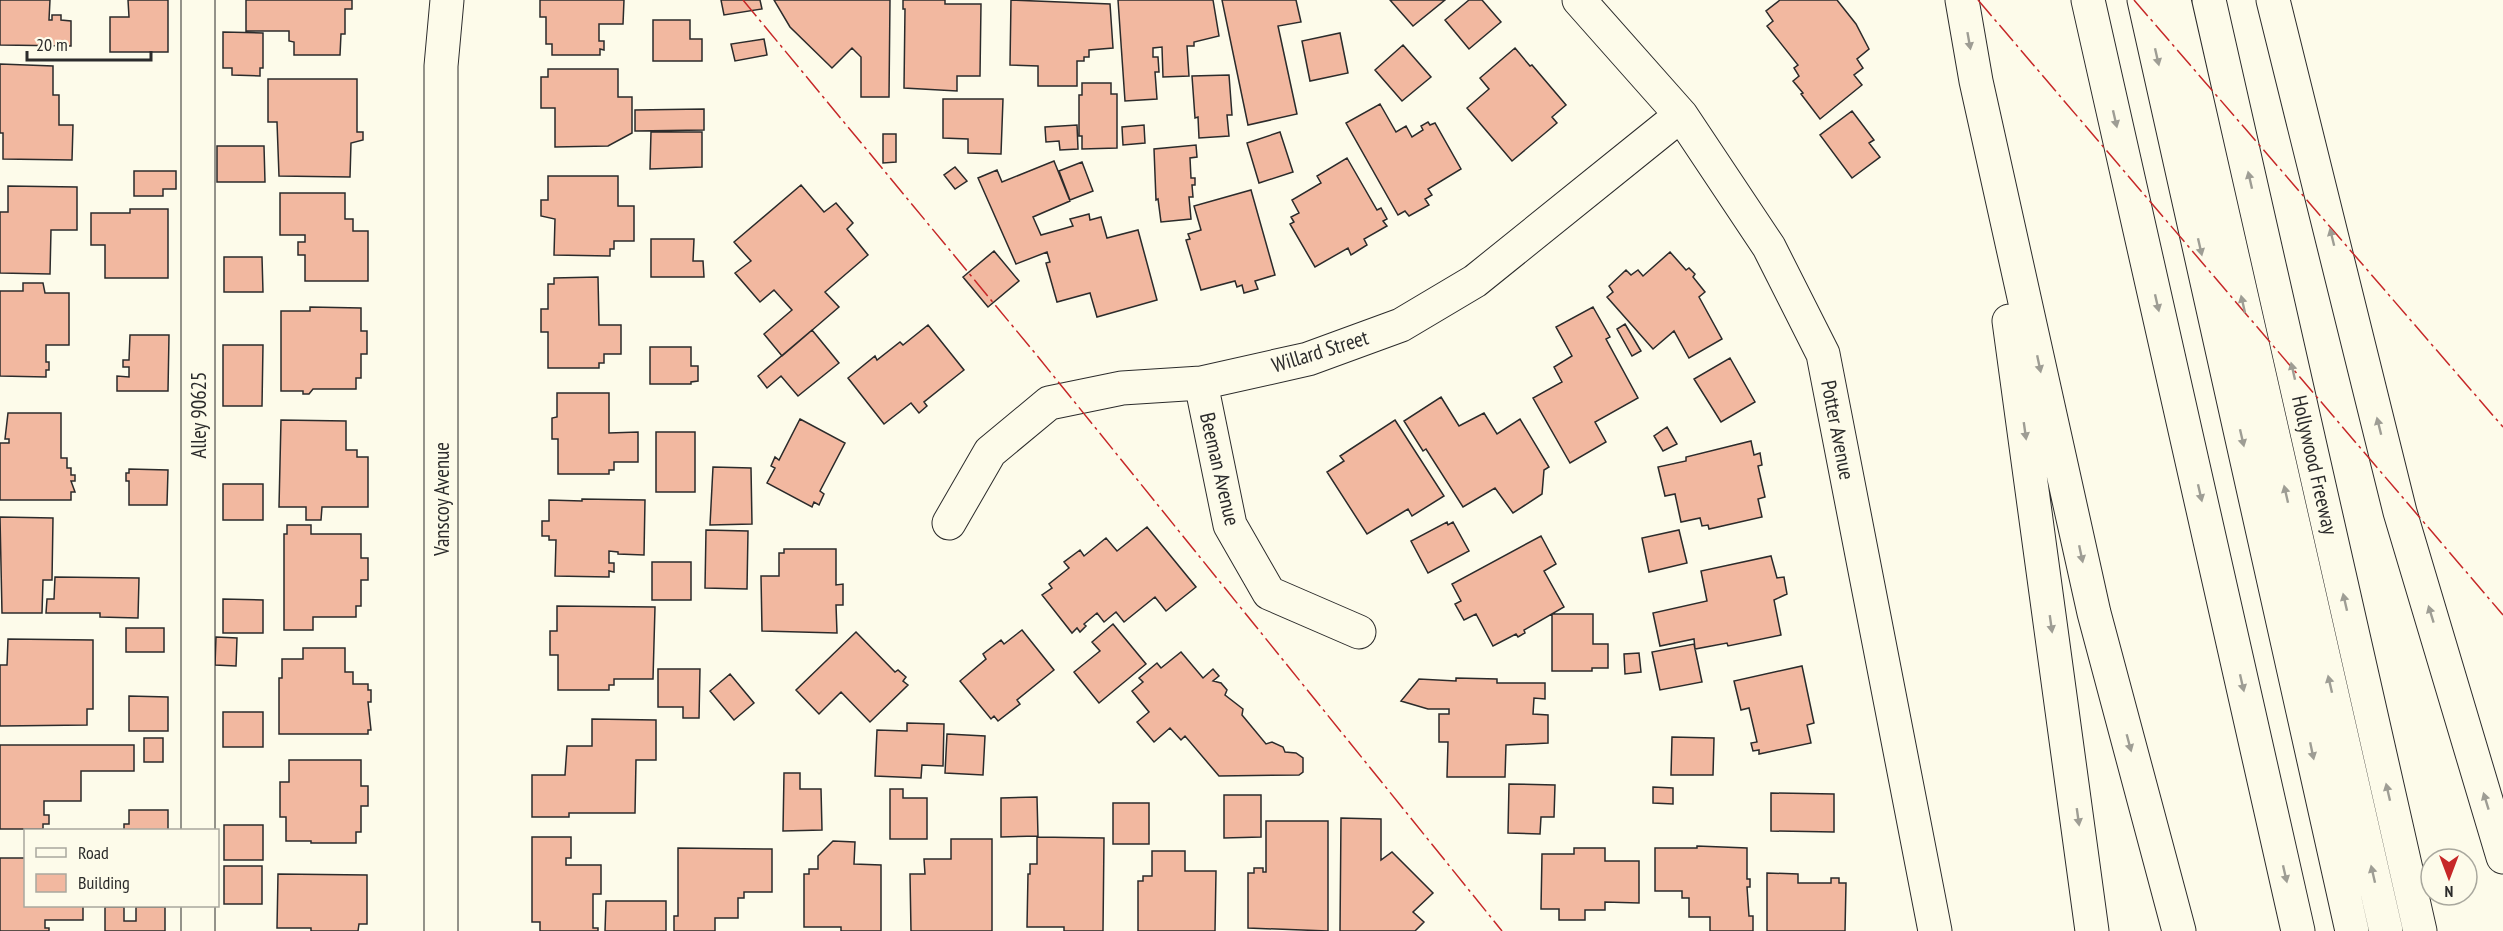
<svg xmlns="http://www.w3.org/2000/svg" width="2503" height="931" font-family="'PT Sans Narrow',sans-serif">
	<rect width="100%" height="100%" fill="#fdfbea"/>
	<path fill="#f2b8a0" stroke="#2b2b2b" stroke-width="1.5" d="M0,0h50l-1,20h3v-5h9v5l10,1v25l-71,-1z
		M128,0h40v52h-58v-35h19z
		M246,0h106v9h-7v25h-4l-1,21h-46v-13l-5,-1v-10h-43z
		M540,0h84l-1,24h-24v17h5v9l-4,-1v6h-48v-11h-6v-27h-6z
		M721,0h39l2,9 -38,6z
		M774,0h116l-1,97h-28v-40l-9,-9 -20,20 -42,-41z
		M903,0h42v4h36l-1,72h-23v15l-53,-3 1,-79h-2z
		M1011,0l99,4 3,44 -24,2v7h-5v4h-7v25h-39v-20l-28,-1z
		M1118,0h95l6,36 -25,6v4h-7l2,30 -26,1 -1,-30 -9,1v9h5l1,15h-4l2,27 -32,2z
		M1222,0h74l5,22 -23,4 19,88 -49,11z
		M1390,0h55l-32,26z
		M1469,0h13l19,22 -32,27 -24,-29z
		M1780,0h57l19,24 13,25 -12,10 6,9 -9,7 8,10 -42,34 -19,-25 2,-1 -10,-12 6,-5 -5,-8 4,-3 -31,-39 6,-5 -7,-10z
		M653,20h37v19h12v22h-49z
		M223,32l40,1v35h-3v8l-28,-1v-7h-9z
		M1340,33l8,40 -38,8 -8,-40z
		M764,39l3,16 -32,6 -4,-17z
		M1403,45l28,32 -29,24 -27,-31z
		M1515,48l15,18 2,-1 34,40 -14,12 5,6 -45,38 -45,-53 22,-19 -9,-11z
		M0,64l53,2v29h6v30h14l-1,35 -69,-1v-26h-3z
		M548,69h70v28h14v36l-24,13 -53,1v-39h-14v-31h7z
		M1229,75l3,40h-5l2,21 -30,2 -1,-21 -3,1 -3,-42z
		M268,79h89v53h6v8l-12,3 -1,34 -71,-1 -2,-54h-9z
		M1082,83h29v11h6v54l-35,1v-13h-3v-41h3z
		M943,99h60l-2,55 -33,-1v-14l-25,-1z
		M1380,104l16,28 10,-6 6,11 11,-7 -2,-4 7,-4 2,3 5,-2 26,46 -33,20 4,6 -7,4 4,6 -20,11 -4,-5 -7,4 -52,-92z
		M704,109v21l-69,1v-21z
		M1852,111l22,29 -5,3 11,14 -28,21 -32,-43z
		M1077,125l1,24 -18,1 -1,-9 -13,1 -1,-15z
		M1144,125l1,18 -22,2 -1,-18z
		M651,132h51v35l-52,2z
		M1280,132l13,40 -34,11 -12,-40z
		M883,134h13v28l-13,1z
		M1196,145l1,12 -7,1 1,20h4v7h-3l1,12h-4l2,22 -30,3 -3,-23 -2,1 -2,-51z
		M217,146h47l1,36h-48z
		M1347,158l30,52 4,-2 6,11 -4,2 4,5 -23,13 3,6 -16,10 -3,-7 -33,19 -25,-43 4,-2 -3,-5 8,-4 -7,-13 29,-17 -4,-7z
		M1054,161l16,40 -37,16 8,18 32,-9 -3,-7 19,-5 1,6 11,-3 6,21 31,-8 19,70 -60,17 -7,-24 -33,9 -11,-39 4,-1 -3,-10 -31,12 -38,-86 19,-8 5,12z
		M1082,162l11,29 -23,9 -11,-29z
		M955,167l12,14 -12,8 -11,-14z
		M134,171h42v18h-13v7h-29z
		M548,176h70v30h16v35h-20v8h-4v7l-56,-1 1,-36 -14,-3v-16h7z
		M801,185l23,27 12,-9 17,20 -6,6 21,26 -43,37 14,15 -57,49 -18,-22 28,-24 -18,-20 -14,12 -25,-29 16,-12 -17,-19z
		M8,186l69,1v43h-26l-1,44 -50,-1v-61h8z
		M1251,190l24,85 -20,6 3,8 -14,4 -2,-8 -5,2 -2,-6 -34,9 -15,-50 4,-1 -2,-5 13,-4 -7,-24z
		M280,193h65v26h8v12h15v50h-63v-26h-7v-13h7v-7h-25z
		M130,209h38v69h-63v-33h-14v-32h39z
		M651,239h43l-1,22h10l1,16h-53z
		M994,251l25,30 -31,26 -25,-30z
		M1670,252l16,18 3,-2 6,6 -2,3 12,15 -6,5 23,42 -33,19 -15,-27 -21,18 -46,-52 6,-5 -4,-6 17,-16 5,5 7,-5 5,6z
		M224,257h38l1,35h-39z
		M598,277l1,48h22v29h-17v9h-5v5h-51v-36h-7v-23h7v-25h6v-6z
		M23,283h20l2,10h24v52h-23v17h3v8h-3v7l-46,-1v-85h23z
		M310,307l51,1v23h6v23h-6v24h-5v11h-43l-4,5h-6v-3h-22v-80h29z
		M1593,307l17,30 -4,2 32,59 -43,24 11,20 -36,21 -37,-65 29,-16 -8,-15 18,-11 -16,-29z
		M1625,324l16,27 -9,5 -15,-27z
		M928,325l36,45 -40,32 3,4 -8,7 -8,-10 -27,21 -36,-46 27,-22 2,4 23,-18 3,3z
		M812,330l27,33 -41,33 -17,-20 -14,12 -9,-12z
		M130,335h39l-1,56h-51v-15l12,1v-10h-6v-7h6z
		M223,345h40l-1,61h-39z
		M650,347h41v19h7v15l-7,1v2h-41z
		M1730,358l25,44 -34,20 -27,-43z
		M557,393h52v40l29,-1v30h-24v8h-5v4h-51v-35h-6v-21l5,-1z
		M1441,397l18,29 25,-13 13,21 23,-15 29,48 -5,3 -2,24 -29,19 -18,-25 -32,19 -37,-58 -3,2 -19,-30z
		M8,413h53v45h6v10h4v7h4v6h-4l4,11h-4v8h-71v-57h9v-4h-4z
		M800,419l45,24 -25,48 4,3 -5,11 -5,-3 -2,5 -45,-24 8,-15 -4,-2 4,-9 4,3z
		M281,420l65,1v29h11v7h11v50h-46l-1,13h-15v-13h-27z
		M1395,420l49,76 -32,20 -4,-7 -41,25 -40,-62 17,-11 -4,-5z
		M1667,427l10,17 -14,7 -9,-15z
		M656,432h39v60h-39z
		M1751,441l3,14 6,-2 2,12 -4,1 7,31 -7,2 4,18 -53,12 -1,-4 -6,1 -2,-8 -19,4 -6,-28 -10,2 -7,-29 28,-6v-4z
		M713,467l38,1 1,56 -42,1z
		M129,469l39,1 -1,35h-38v-24h-3v-8h3z
		M223,484h40v36h-40z
		M582,499l63,1 -1,55 -26,-1v-2l-9,-1v12h5v9l-5,-1v6l-54,-1 1,-36h-7v-4h-7v-15h7v-21l33,1z
		M0,517l53,1 -1,62h-9l-1,33h-40z
		M1447,522l1,3 5,-3 16,29 -41,22 -17,-32z
		M287,525h24v9h50v24h7v22h-7v26h-5v11h-43v13h-29v-96h3z
		M1147,527l49,60 -30,24 -11,-14 -31,25 -8,-10 -12,10 -7,-9 -13,11 2,2 -6,6 -3,-4 -5,5 -30,-38 10,-7 -3,-4 20,-16 -5,-6 16,-12 4,6 22,-18 11,13z
		M706,530l42,1 -1,58 -42,-1z
		M1679,530l8,33 -38,9 -7,-34z
		M1541,536l15,28 -12,7 20,36 -40,23 1,3 -7,4 -2,-3 -23,12 -17,-32 -12,6 -9,-16 6,-3 -9,-17z
		M784,549h52v36l7,-1v21h-7l1,28 -75,-2 -1,-55h18v-23h5z
		M1771,556l6,22 7,-1 3,17 -13,6 7,35 -53,11 -1,-3 -32,6 -1,-10 -34,7 -7,-33 54,-12 -6,-30z
		M652,562h39v38h-39z
		M55,577l84,1 -1,40 -38,-1v-4h-54l1,-14h7z
		M223,599l40,1v33h-40z
		M557,606l98,1 -2,72h-39v6h-5v5h-51v-35h-8v-24h7z
		M1552,614h41v30h15v24h-16v3h-40z
		M1113,624l33,40 -47,39 -25,-31 26,-21 -8,-9z
		M126,628h38v24h-38z
		M1022,630l32,40 -37,30 3,4 -22,17 -4,-5 -3,3 -31,-38 26,-22 -3,-5 18,-14 3,4z
		M856,632l39,40 3,-2 8,7 -3,4 5,4 -38,37 -29,-30 -22,22 -23,-24z
		M216,637l21,1 -1,28 -21,-1z
		M8,639l85,1v69h-6v16l-87,1v-61h7z
		M1694,644l8,38 -42,8 -8,-38z
		M303,648h42v24h8v12h15v6h3v12h-3l3,28h-3v4h-89v-56h3v-19h21z
		M1181,652l22,26 10,-9 6,7 -6,5 8,2 6,7 -2,5 18,14 -1,6 24,29 6,-2 11,5 2,5 11,1 7,5v14l-4,3 -80,1 -34,-40 -4,4 -11,-12 -16,14 -17,-20 12,-10 -17,-21 11,-9 -4,-4 18,-15 4,5z
		M1639,653l2,19 -16,2 -1,-20z
		M1802,666l12,57 -7,2 4,18 -52,11v-4l-6,1 -2,-8 6,-1 -8,-34 -8,2 -7,-29z
		M658,669h42l-1,49h-16v-11h-25z
		M730,674l24,29 -20,17 -24,-29z
		M1456,678l41,1v4h48v16l-11,-1 -1,16 15,1v28l-42,2 -1,32h-58l1,-35h-9v-28h10v-5h-21l-27,-8 18,-22 37,2z
		M129,696l39,1v34h-39z
		M223,712h40v35h-40z
		M592,719l64,1v40h-20l-1,53h-66v4h-37v-42h33l2,-29h25z
		M907,723l37,1 -1,42 -21,-1 -1,13 -46,-2 2,-46 30,1z
		M947,734l38,2 -2,39 -38,-2z
		M1672,737l42,1 -1,37h-42z
		M144,738h19v24h-19z
		M0,745h134v26h-53v30h-37v14h5v9h-6v5h-43z
		M289,760h72v26h7v20h-7v26h-5v11h-45v-2h-25v-24h-6v-35h9z
		M784,773h16v16h21l1,41 -39,1z
		M1509,784l46,1 -1,32h-13l-1,17 -32,-1z
		M1653,787l20,1v16l-20,-1z
		M890,789h13v9h24v41h-37z
		M1771,793l63,1v38l-63,-1z
		M1224,795h37v42l-37,1z
		M1037,797l1,39 -37,1v-39z
		M1113,803h36v41h-36z
		M129,810h39v20h-44v-6h5z
		M1341,818l40,1v41l11,-8 41,41 -20,19 11,10 -9,9h-75z
		M1266,821h62v110l-80,-3v-55h6v-5h9v4h3z
		M224,825h39v35h-39z
		M532,837h39v21h-5v7h35v29h-8v34h5v3h-58v-9h-8z
		M1037,837l67,1 -1,93h-39v-4h-37l1,-53h2v-10h7z
		M951,839h41v92h-81l-1,-57h15l-1,-15h27z
		M833,841l22,1 -1,22 27,1v66h-40v-4h-37v-53h5v-5h9v-13z
		M1697,846l50,2v31h3v8h-3l2,29h4v15h-43v-14h-21v-19h-7v-7h-27v-43h42z
		M678,848l94,1v43h-28v6h-6v20h-23v13h-41v-15h4z
		M1574,848h31v13h34v42l-34,-1v8h-20v10h-26v-11h-18l1,-55h32z
		M1152,851h33v20h31l-1,60h-77v-50h5v-5h9z
		M0,858h26v48h57v14h-38v8h4v3h-49z
		M224,866h38v38h-38z
		M1767,873l31,1v9h33v-5h8v5h7l-1,48h-78z
		M278,874l89,1v49h-8l-1,7h-47v-3h-34z
		M606,901h60v30h-61z
		M105,907h19v14h12v-14h29v24h-60z"/>
	<g fill="none" stroke-linecap="round" stroke-linejoin="round">
		<g stroke="#2b2b2b" stroke-width="35">
			<path id="minor" d="M198,0v830
				M1579,0l102,115 88,132 54,107 112,577
				M1201,383l29,142 39,68 90,39
				M949,523l41,-71 59,-49 73,-15 79,-5 107,-24 93,-34 74,-44 206,-166
				M198,906v25
				M441,931v-865l6,-66"/>
		</g>
		<g stroke="#2b2b2b" stroke-width="35">
			<path id="highway" d="M1962,0l14,81 118,532 85,318
				M2088,0l210,931
				M2144,0l208,931
				M2174,0l212,931
				M2209,0l211,931
				M2273,0l127,512 103,345
				M2009,321l83,610"/>
		</g>
		<use href="#minor" stroke="#fdfbea" stroke-width="33"/>
		<use href="#highway" stroke="#fdfbea" stroke-width="33"/>
		<path stroke="#c62828" stroke-width="1.5" stroke-dasharray="21 4.5 3 4.5" stroke-linecap="butt" d="M743,0l296,358 463,573
			M1978,0l525,615
			M2134,0l369,427"/>
	</g>
	<defs><path id="oneway-solid" d="M-6-.8H1V-3.2L6.5 0L1 3.2V.8H-6Z" transform="scale(1.5)"/></defs>
	<g fill="#9e9d94">
		<use href="#oneway-solid" transform="translate(1969 41) rotate(80)"/>
		<use href="#oneway-solid" transform="translate(2157 57) rotate(77)"/>
		<use href="#oneway-solid" transform="translate(2115 119) rotate(77)"/>
		<use href="#oneway-solid" transform="translate(2250 180) rotate(-103)"/>
		<use href="#oneway-solid" transform="translate(2332 237) rotate(-104)"/>
		<use href="#oneway-solid" transform="translate(2200 247) rotate(77)"/>
		<use href="#oneway-solid" transform="translate(2157 303) rotate(77)"/>
		<use href="#oneway-solid" transform="translate(2243 304) rotate(-103)"/>
		<use href="#oneway-solid" transform="translate(2039 364) rotate(78)"/>
		<use href="#oneway-solid" transform="translate(2293 371) rotate(-103)"/>
		<use href="#oneway-solid" transform="translate(2379 426) rotate(-104)"/>
		<use href="#oneway-solid" transform="translate(2025 431) rotate(82)"/>
		<use href="#oneway-solid" transform="translate(2242 438) rotate(77)"/>
		<use href="#oneway-solid" transform="translate(2200 493) rotate(77)"/>
		<use href="#oneway-solid" transform="translate(2286 494) rotate(-103)"/>
		<use href="#oneway-solid" transform="translate(2081 554) rotate(78)"/>
		<use href="#oneway-solid" transform="translate(2345 602) rotate(-103)"/>
		<use href="#oneway-solid" transform="translate(2431 614) rotate(-107)"/>
		<use href="#oneway-solid" transform="translate(2051 624) rotate(82)"/>
		<use href="#oneway-solid" transform="translate(2242 683) rotate(77)"/>
		<use href="#oneway-solid" transform="translate(2330 684) rotate(-103)"/>
		<use href="#oneway-solid" transform="translate(2129 743) rotate(75)"/>
		<use href="#oneway-solid" transform="translate(2312 751) rotate(78)"/>
		<use href="#oneway-solid" transform="translate(2388 792) rotate(-103)"/>
		<use href="#oneway-solid" transform="translate(2486 801) rotate(-107)"/>
		<use href="#oneway-solid" transform="translate(2078 817) rotate(82)"/>
		<use href="#oneway-solid" transform="translate(2285 874) rotate(77)"/>
		<use href="#oneway-solid" transform="translate(2373 874) rotate(-103)"/>
	</g>
	<g text-anchor="middle" dominant-baseline="central" stroke-width="4.5" stroke-linejoin="round" paint-order="stroke">
		<g font-size="21" fill="#2b2b2b" stroke="#fdfbea">
			<text transform="translate(1320 351) rotate(-17)">Willard Street</text>
			<text transform="translate(198 415) rotate(-90)">Alley 90625</text>
			<text transform="translate(1838 430) rotate(79)">Potter Avenue</text>
			<text transform="translate(2315 465) rotate(77)">Hollywood Freeway</text>
			<text transform="translate(1220 469) rotate(77)">Beeman Avenue</text>
			<text transform="translate(441 499) rotate(-90)">Vanscoy Avenue</text>
		</g>
	</g>
	<rect x="24" y="829" width="195" height="78" fill="#fdfbea" stroke="#a9a89e" stroke-width="1.5"/>
	<rect x="36" y="848" width="30" height="9" fill="#fdfbea" stroke="#a9a89e" stroke-width="1.5"/>
	<text x="78" y="859" font-size="18" fill="#2b2b2b">Road</text>
	<rect x="36" y="874" width="30" height="18" fill="#f2b8a0" stroke="#a9a89e" stroke-width="1.5"/>
	<text x="78" y="889" font-size="18" fill="#2b2b2b">Building</text>
	<g transform="translate(2449 877) rotate(180)"><circle r="28" fill="#fdfbea" stroke="#a9a89e" stroke-width="1.5"/>
	<path d="M0-4.5L10 22L0 15L-10 22Z" fill="#c62828"/>
	<text y="-9" font-size="16" font-weight="bold" text-anchor="middle" fill="#2b2b2b">N</text>
	</g>
	<path d="M27 51v9h124v-9" fill="none" stroke="#2b2b2b" stroke-width="3"/>
	<text x="36" y="51" font-size="18" fill="#2b2b2b" stroke="#fdfbea" stroke-width="4.5" paint-order="stroke">20 m</text>
</svg>
